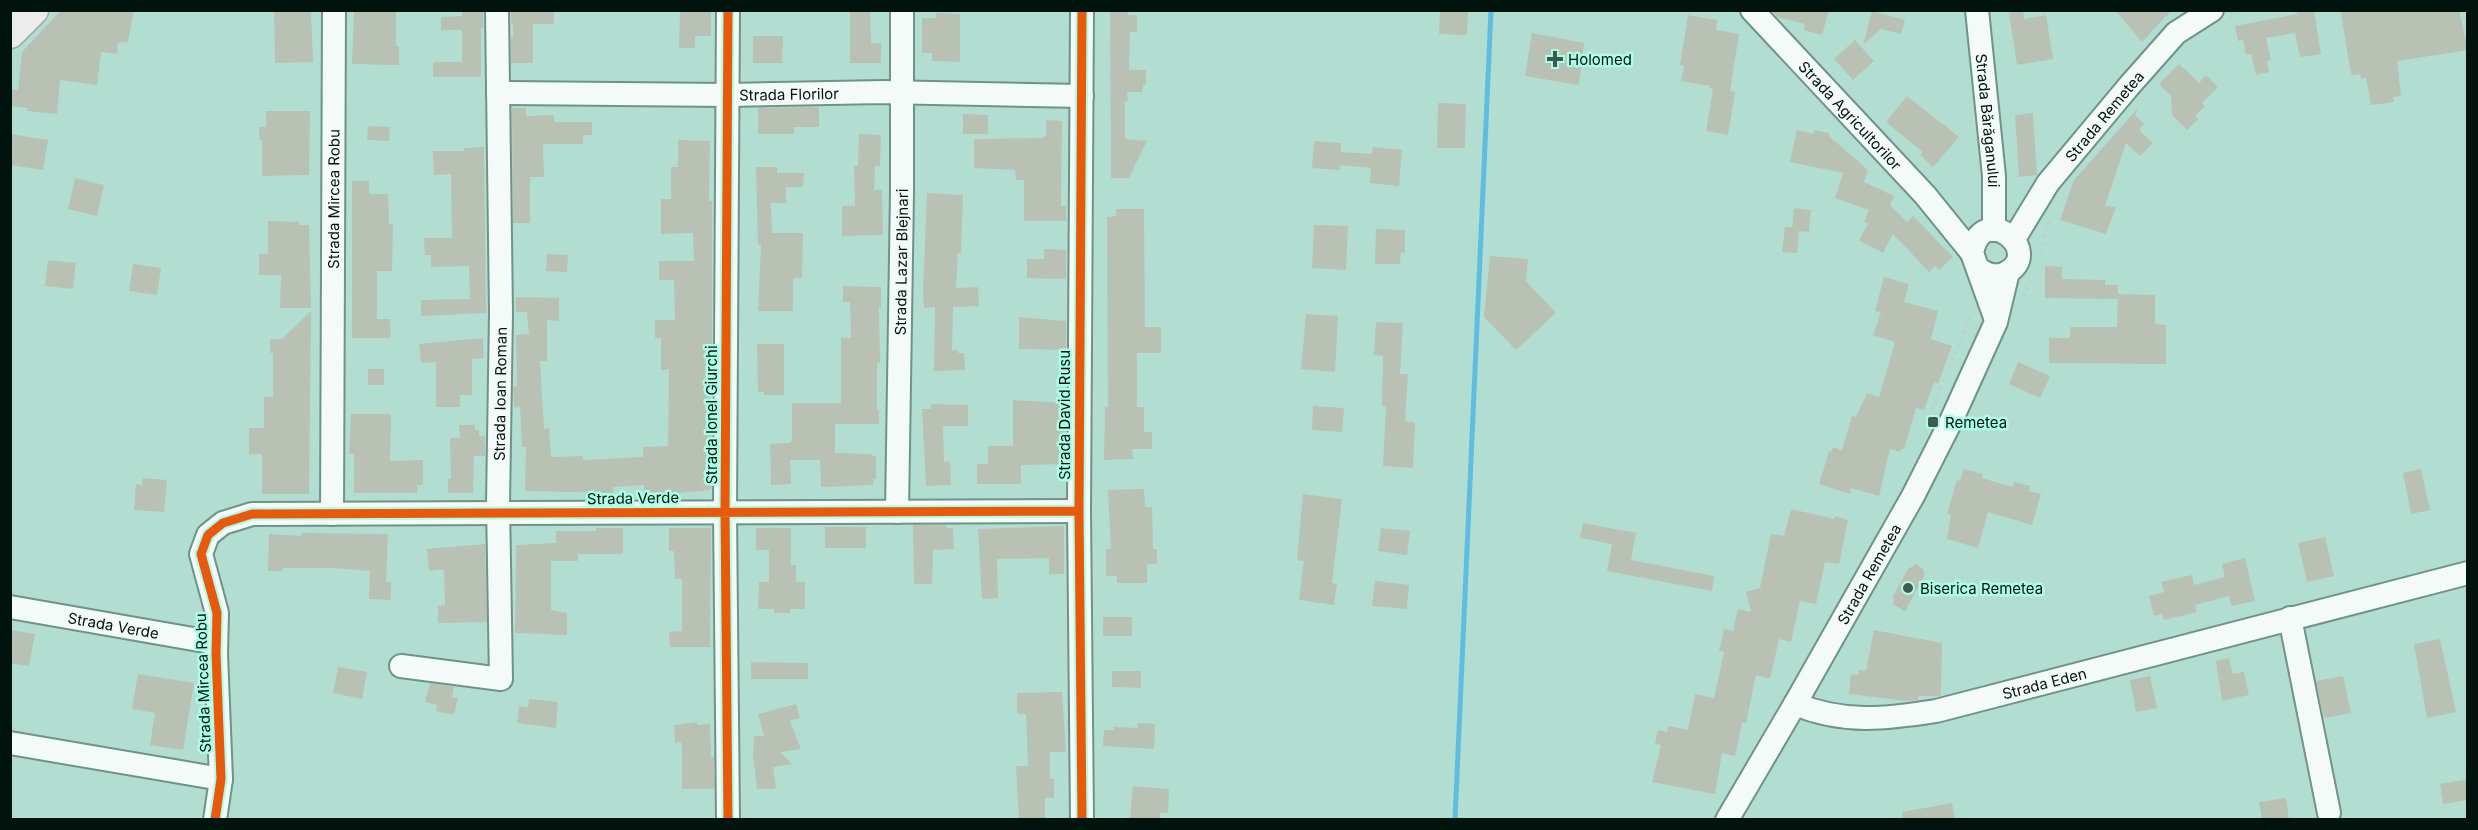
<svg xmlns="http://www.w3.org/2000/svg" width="2478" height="830" font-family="Inter,sans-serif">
	<rect width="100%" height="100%" fill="#b2ded1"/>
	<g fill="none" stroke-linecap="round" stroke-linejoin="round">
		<path stroke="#5fbee0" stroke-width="5" d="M1455,820l36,-810"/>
	</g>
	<path fill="#b9c1b4" d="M61,10h73l-6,32 -10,1 -1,11 -16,-2 -4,33 -37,-5 -3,34 -30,-3v-3l-17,-2v-17l8,1 4,-38z
		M274,10h37l2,52 -38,1z
		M366,10h30v36h3v19l-47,-1 2,-52h12z
		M511,10h43v14h-21v39h-22v-26h2v-14h-2z
		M850,10h20l1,33h10v20h-31z
		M1110,10h18v5h9v17h-7l-1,38h17v15h-3l-1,7h-15l1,9h-3v38l22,2 -18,37h-18z
		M1440,10h28l-1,25 -28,-1z
		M1771,10h58l-7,25 -18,-5 1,-6 -28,-7z
		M2023,10l1,9 22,-4 7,44 -36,6 -8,-52z
		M2115,10h57l-30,32z
		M2297,10h17l7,44 -21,3 -5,-24 -29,5 5,22 -4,1 2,11 -13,3 -5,-21 -5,1 -3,-15 -5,1 -3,-15 62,-12z
		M2345,10h114l9,40 -71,11 4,35 -8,1 1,5 -23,3 -5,-27 -5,1 -1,-5 -9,1 -10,-62z
		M680,11l31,1v24h-16v12h-16z
		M1872,11l33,9 -4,14 -20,-5 -18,16z
		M462,12h21v16h-2v49h-48v-15h29v-32h-21v-13l21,-1z
		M936,13l24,1v48l-28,-1v-8h-10v-35h14z
		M1688,15l29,5 -1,10 23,4 -9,57 5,1 -7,43 -22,-4 7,-42 -4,-1 1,-2 -29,-5 3,-15 -4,-1z
		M1532,33l52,10 -5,42 -54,-9z
		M753,36h30l-1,27h-29z
		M1855,40l19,21 -21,19 -19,-21z
		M2179,64l20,19 7,-8 12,12 -16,16 3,3 -10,10 3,3 -11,11 -15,-15 -1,-19 -12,-12z
		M1907,96l52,41 -26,30 -13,-12 3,-3 -37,-30z
		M1438,103l28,1 -1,44h-28z
		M819,107v20h-25v7h-36v-26z
		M512,108h14v8l28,-1v7h38v13h-9v9h-40l1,33h-14v46h-17z
		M2138,108l-3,8 9,8 -5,6 14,13 -13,13 -14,-13 -21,63 11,1 -10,27 -46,-14 14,-40z
		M266,111h44l-1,64 -47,1v-36h-3v-13h7z
		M2033,113l4,62 -18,2 -4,-62z
		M963,114l25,1v19h-25z
		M1046,120l16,1 -1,85h5v15h-42v-41h-8l-1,-10 -41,-2v-29l68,-1 4,-2z
		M368,126l22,1 -1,14 -22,-1z
		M1797,130l17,4v-4l15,3v3l39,34 -4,12 30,14 -4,9 17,17 6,-6 40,41 -14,13 -4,-4 -6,6 -36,-38 -10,19 -24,-13 9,-16 -4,-2 5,-12 -34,-12 8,-25 -53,-11z
		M10,134l38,6 -5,30 -33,-5z
		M859,134l22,1 -1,31h-5l-1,24h8l1,45 -41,1v-30h13l-1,-40h4z
		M678,140l32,1 -1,60h3v168h-2l2,94h-3l2,27 -67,6v-11l-31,2v6l-88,-2 1,-44h-4l-2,-40 -6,1 -1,-21 4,-1 -1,-51 13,-1 -2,-22h-11v-15l43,1v23l-12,-1v41h-7l4,68 5,-1 2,29 32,-1v4l60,-3v-10l25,-1 1,-77 -8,1v-32h-6v-18h20l-1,-40h-15v-19h35l-1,-28 -32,1v-35h10v-32h7z
		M1314,141l27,2v9l31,2 1,-7 29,3 -3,36 -29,-3 1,-15 -31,-3 -1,5 -27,-2z
		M484,147l2,166 -65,3v-16l49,-1 -1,-33 -38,1v-12h-6l-1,-17h28l-1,-64 -17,1 -1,-24h31v-3z
		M756,167h21v6h27l-1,14h-17v16h-15l1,30h31l-1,45h-9v33h-35l3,-66h-3z
		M75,178l29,7 -7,31 -29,-7z
		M352,181h17v13h19l1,30h4l-1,47h-15v48h13l1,19h-39z
		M927,193l36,2 -2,58h-3l-2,35 22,-1 1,19 -26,1 -1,43h6v3h6l1,17 -31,1 1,-64 -11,1 -1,-14z
		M1794,208l17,2 -2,22 -10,-1 -2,22 -15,-1 3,-25h7z
		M1116,209h28l1,118h16v26h-24v54h7v25h8v17h-20l1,10 -29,1 1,-53h3l-1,-190 9,-1z
		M268,221l31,1v3h10l2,83h-31l1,-33h-22v-21h9z
		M1314,225l34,1 -2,44 -34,-2z
		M1376,229l29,1v23l-4,-1 -1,12h-25z
		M1044,249l22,1v29l-39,-1v-19h17z
		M547,254l21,1 -1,17 -21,-1z
		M1490,256l38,3 -2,22 30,32 -40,37 -32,-33z
		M48,260l28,3 -3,26 -28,-3z
		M133,264l28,4 -4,27 -28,-4z
		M2045,266l17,1v12l43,1v5h13v14l-73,-1z
		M1884,277l25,7 -5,18 34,9 -7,28 21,7 -14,38 -4,-2 -10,28 -8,-2 -12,41h-3l-1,3 -10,-3 -11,47 -28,-8 -1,6 -31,-10 10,-33 2,1 2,-5 9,3 10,-34 4,1 11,-24 12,4 16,-55 -22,-7 8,-23 -6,-1z
		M843,286l38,1v20h-2l1,56h-3v47h2v14h-44v29l37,1v2h4v23h-3v6l-52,2 -1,-27h-30l1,24 -20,1 -1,-41 20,-1 2,-3v-37h49v-65h10l-1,-36h-7z
		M2118,294l37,1v29l11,1v39l-117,-1v-25h21v-11h47z
		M311,311l-2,183h-47v-40h-13v-26h15v-31h9v-44h-3v-14h12z
		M1306,314l32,2 -3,56 -34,-3z
		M1019,317l47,4v29l-47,-1z
		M1376,322l27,1 -3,51h8l-3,47 10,1 -2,46 -30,-2 3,-59 -4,-1 1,-50 -9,-1z
		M483,338l1,20 -12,1v36h-12v12h-24v-45l-15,1 -2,-19z
		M757,344h27v51h-20v-3h-6z
		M2018,362l32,14 -10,22 -31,-14z
		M368,369h16v16h-16z
		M1013,400l52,3 -1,61 -43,1v19h-44v-20h11v-18h25z
		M931,404l37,1v21h-25l1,36 6,-1 1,24 -25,1 -4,-77h9z
		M1313,406l31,2 -2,24 -30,-2z
		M351,414h40l-1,47 33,-1v25h-6v8h-63v-39h-5z
		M459,425h16v5h4v6h6v20h-11l-1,37h-25v-14h3l-1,-41h10z
		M1964,469l19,5 -1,4 30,9 2,-5 16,4 -1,5 12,3 -9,31 -44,-13 -10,36 -31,-9 4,-24 -4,-1 10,-34 3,1z
		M2421,469l9,41 -19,4 -8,-41z
		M143,478l24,2 -3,32 -30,-2 2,-26 6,1z
		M1144,489l1,18h7l1,42h4v15h-10v19h-30v-7h-11v-27h5l-3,-59z
		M1303,494l39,5 -10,84 5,1 -3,21 -35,-5 5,-39 -7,-1z
		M1791,509l43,10 1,-3 13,4 -9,44 -14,-2 -9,42 -16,-3 -9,41 -12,-3 -9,40 -14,-4 -10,48 -4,-1 -7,34 -13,-3 -7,41 -63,-12 9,-37 -6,-1 3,-14 9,2 1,-6 20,4 7,-36 19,4 10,-46 -5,-1 5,-22 9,2 5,-22 13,3 -5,-20 14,-4 11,-54 13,2z
		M1583,523l53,10 -5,27 83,16 -2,15 -105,-20 5,-27 -32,-6z
		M913,525h33v3h7l1,21 -21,1 -1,34h-18z
		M1064,526v48h-15v-16l-52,1 1,39 -16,1 -4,-70z
		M825,527h41v21h-41z
		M596,528h27v26h-45v7h-27v49l16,3v22l-52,-2 1,-88 40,-2v-12h40z
		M669,528h42l-1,119h-40l-1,-15 13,-1v-52h-7l-1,-28h-5z
		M756,528h35v37h5v17h9v27h-15v4h-16v-4h-16l1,-27h10v-32h-13z
		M1381,528l29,3 -3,24 -29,-4z
		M302,533l86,1 -2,48h5v18l-22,-1 1,-28 -36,-3h-52v3h-14l1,-37 33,2z
		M2325,537l9,39 -27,6 -9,-39z
		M485,544l2,78 -49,1v-17l7,-1 -1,-36 -15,2 -2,-22z
		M2245,558l10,43 -23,5 -3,-10 -34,9 2,7 -33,8 -2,-6 -8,2 -5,-20 15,-4 -3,-10 31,-7 2,10 31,-8 -3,-13z
		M1916,564l8,6v7l-19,34 -13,-7 3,-4 -3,-2 16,-29z
		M1375,581l34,4 -2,24 -35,-3z
		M1103,617h29v19h-29z
		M10,630l25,4 -6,32 -19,-3z
		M1874,630l68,13 -1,53h-22l-1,4 -11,1 -58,-7 2,-20 7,1v-5l8,1z
		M2440,639l16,73 -29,6 -13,-74z
		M2229,658l4,16 11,-2 5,23 -27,6 -6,-40z
		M751,662l57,1v16h-57z
		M338,667l29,5 -5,27 -29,-6z
		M1112,671h29v17l-29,-1z
		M138,674l56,9 -11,67 -33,-5 5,-32 -23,-4z
		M2150,676l7,32 -21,4 -6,-32z
		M2343,676l8,37 -27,5 -8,-37z
		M430,683l24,4 -2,10 6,1 -4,17 -18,-4 1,-6 -12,-3z
		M1062,692l4,60h-16v27h4v19h-9v21h-26l-3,-53h12l-2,-52h-9v-21z
		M529,699l29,3 -2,26 -39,-5 2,-17 9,1z
		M796,704l4,14 -10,3 11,28 -21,3 12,12 -19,3 3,22h-19l-4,-34 1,-19h10l-6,-22z
		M697,722v3l13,-1 1,33h3v32h-32v-42l-1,-5 -6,1 -1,-18z
		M1138,723l17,1 -1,25 -51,-3 1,-16h10v-3l24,1z
		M2468,779v21l-25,4 -3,-20z
		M1133,786l36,3 -1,24h-8v6h-30z
		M2286,798l3,21h-27l-3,-17z
		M1952,803l3,16h-52l-1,-7z"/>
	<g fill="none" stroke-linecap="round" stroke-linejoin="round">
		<g stroke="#6e9389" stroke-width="26">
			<g id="minor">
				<path d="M728,10l-3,502 3,308"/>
				<path id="s1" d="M1752,10l173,185 47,58"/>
				<path id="s2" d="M1977,10l17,166v54"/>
				<path id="s3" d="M498,93l230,2 155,-3 199,4"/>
				<path id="s4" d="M2014,239l34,-56 81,-97 47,-53 36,-23"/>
				<path d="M1979,269c8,6 17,9 27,4 40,-21 -24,-74 -34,-20l24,67"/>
				<path id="s5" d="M897,512l5,-320v-182"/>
				<path id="s6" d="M332,514l2,-504"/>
				<path id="s7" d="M10,607l206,36"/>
				<path d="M2290,618l39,195"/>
				<path id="s8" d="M401,666l100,13 -3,-175 3,-191 -4,-303"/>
				<path id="s9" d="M1795,704c49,20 90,15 141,7l532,-138"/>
				<path d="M10,743l211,36"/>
				<path d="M215,820l6,-41 -5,-125 1,-41 -16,-59 7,-19 15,-12 29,-9 827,-3"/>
				<path d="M1082,820l-3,-309 3,-501"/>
				<path id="s10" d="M1727,820l68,-116 118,-208 38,-75 45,-99 12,-50"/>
			</g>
		</g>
		<g stroke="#9faaa8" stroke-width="33">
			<path id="major" d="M10,33l23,-23"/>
		</g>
		<path stroke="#c0cec9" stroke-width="3" stroke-dasharray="3 4.5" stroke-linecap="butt" d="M2229,17l18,-7
			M2040,252l10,-31
			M2024,297l7,-19
			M1932,410l39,-97"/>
		<use href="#minor" stroke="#f3faf8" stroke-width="22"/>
		<use href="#major" stroke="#ececed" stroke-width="30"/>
		<g stroke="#acffe5" stroke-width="13">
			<path id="cycleway" d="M728,10l-3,502 3,308
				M215,820l6,-41 -5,-125 1,-41 -16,-59 7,-19 15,-12 29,-9 827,-3
				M1082,820l-3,-309 3,-501"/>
		</g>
		<use href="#cycleway" stroke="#e8590c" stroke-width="9"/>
	</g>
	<g fill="#3e5b52" stroke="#acffe5" stroke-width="2">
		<path d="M1552 50h6v6h6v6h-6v6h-6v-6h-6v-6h6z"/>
		<rect x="1927" y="416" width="12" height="12" rx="3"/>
		<circle cx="1908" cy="588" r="6"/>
	</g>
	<g text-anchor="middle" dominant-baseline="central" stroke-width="5" stroke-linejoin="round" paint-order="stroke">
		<g font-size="15" fill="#00140d" stroke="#acffe5" text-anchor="start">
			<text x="1568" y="59">Holomed</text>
			<text x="1945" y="422">Remetea</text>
			<text x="1920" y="588">Biserica Remetea</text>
		</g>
		<g font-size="15" fill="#00140d" stroke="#acffe5">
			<text stroke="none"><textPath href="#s3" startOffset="291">Strada Florilor</textPath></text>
			<text stroke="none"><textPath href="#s1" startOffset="144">Strada Agricultorilor</textPath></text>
			<text stroke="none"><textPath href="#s4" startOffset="153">Strada Remetea</textPath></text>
			<text stroke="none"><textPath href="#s2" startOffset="111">Strada Bărăganului</textPath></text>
			<text stroke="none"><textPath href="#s6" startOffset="315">Strada Mircea Robu</textPath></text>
			<text stroke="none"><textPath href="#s5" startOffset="250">Strada Lazar Blejnari</textPath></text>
			<text stroke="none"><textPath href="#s8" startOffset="386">Strada Ioan Roman</textPath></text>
			<text transform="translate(711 415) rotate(-90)">Strada Ionel Giurchi</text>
			<text transform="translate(1064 415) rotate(-90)">Strada David Rusu</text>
			<text transform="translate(633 498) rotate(-1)">Strada Verde</text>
			<text stroke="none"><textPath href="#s10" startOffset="284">Strada Remetea</textPath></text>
			<text stroke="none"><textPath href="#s7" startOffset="105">Strada Verde</textPath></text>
			<text transform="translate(203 683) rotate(-92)">Strada Mircea Robu</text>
			<text stroke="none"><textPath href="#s9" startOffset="255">Strada Eden</textPath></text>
		</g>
	</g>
	<rect width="2478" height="830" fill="none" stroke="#00140d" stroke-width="24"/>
</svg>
